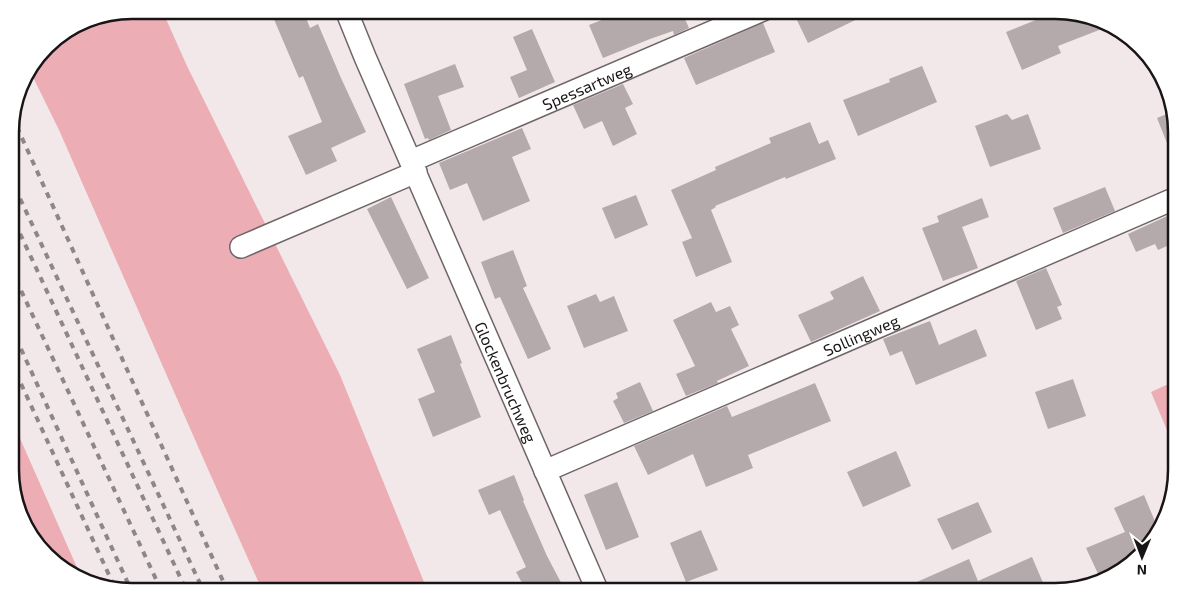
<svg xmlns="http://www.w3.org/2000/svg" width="1187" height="602" font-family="'Exo 2',sans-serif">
	<rect width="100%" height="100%" fill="#f2e8e9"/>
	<path fill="#ecadb5" d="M132,10h30l25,56 153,309 88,217h-165l-56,-125 -148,-337 -30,-61 22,-29 34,-21z
		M1177,380v66l-3,1 -23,-55z
		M11,418l72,163 -5,-2 -47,-41 -20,-51z"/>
	<path fill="#b4aaab" d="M270,10h33l7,18 8,-4 23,54 25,54 -35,16 6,13 -31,14 -18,-39 34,-14 -19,-46 -4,2z
		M627,10h54l8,18 -15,7 -1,-4 -23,8 -47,19 -14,-33z
		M792,10h84l-68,33z
		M1058,11l51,12 3,2 -54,21 3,7 -39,17 -16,-38z
		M763,23l12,29 -79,33 -12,-27z
		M532,29l23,53 -36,16 -9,-21 17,-7 -14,-33z
		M455,64l9,23 -26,9 13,34 -22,10 -1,-2 -3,1 -21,-55z
		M922,66l15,36 -79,34 -15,-36 47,-18 -1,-3z
		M623,84l10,20 -8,4 12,26 -24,12 -11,-25 -18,8 -11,-24z
		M1174,111l2,5v47h-1l-18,-45z
		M1007,114l5,6 16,-6 13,35 -51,18 -15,-41z
		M810,122l9,22 9,-4 8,19 -50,20 -1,-2 -70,29 1,1 -5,3 21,52 -36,15 -14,-35 10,-4 -21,-48 45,-20 -1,-3 56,-24 -2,-5z
		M522,128l9,21 -19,8 18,44 -47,20 -16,-38 -17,7 -11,-27z
		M1105,187l10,24 -52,22 -10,-25z
		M636,195l12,30 -33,14 -13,-31z
		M391,197l38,81 -22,11 -40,-80z
		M982,198l7,19 -27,10 16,41 -35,13 -21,-53 17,-6 -2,-6z
		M1176,212v30l-18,8 -3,-6 -19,8 -8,-18z
		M513,250l14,36 -4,2 28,61 -23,10 -28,-62 -5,2 -14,-37z
		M1046,268l16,37 -5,2 5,12 -26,11 -20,-49z
		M863,276l17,35 -69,31 -13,-27 36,-16 -4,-7z
		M596,294l4,8 14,-6 14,35 -44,17 -17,-42z
		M711,302l5,10 14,-6 9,19 -8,4 18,37 -32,15 1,2 -32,13 -10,-22 19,-8 -22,-46z
		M930,321l9,24 37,-16 11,27 -71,29 -14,-34 -12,5 -7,-17z
		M451,335l11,28 -2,1 21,53 -48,20 -15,-38 17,-7 -18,-43z
		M1073,379l13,37 -38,13 -13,-37z
		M640,382l13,29 -29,12 -11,-22 5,-3 -2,-5z
		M815,383l16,38 -83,34 5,13 -47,19 -13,-33 -45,21 -14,-29 93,-40 5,11z
		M896,451l15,35 -48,21 -16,-35z
		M514,475l10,25 -1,1 24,55 19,36h-39l-11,-20 10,-5 -26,-57 -11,5 -11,-25z
		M617,482l22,55 -33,13 -22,-55z
		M1144,495l15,36 -32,36 -27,11 -14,-30 39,-16 -11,-24z
		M978,502l14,30 -40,18 -15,-31z
		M701,530l17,40 -32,12 -16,-39z
		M1032,557l15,35h-153l75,-33 9,22z"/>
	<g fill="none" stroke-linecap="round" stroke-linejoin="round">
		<g stroke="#6e6566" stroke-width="24">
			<g id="street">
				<path id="s1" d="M346,10l19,47 233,535"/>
				<path id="s2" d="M411,161l352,-151"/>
				<path d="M241,247l175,-75"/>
				<path id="s3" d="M545,471l631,-273"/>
			</g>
		</g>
		<use href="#street" stroke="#fff" stroke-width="21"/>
		<path stroke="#8e8788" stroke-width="4" stroke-dasharray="6 6" stroke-linecap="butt" d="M12,116l216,476
			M10,177l194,415
			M10,212l177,380
			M11,269l151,323
			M11,327l121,265
			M11,362l104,226"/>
	</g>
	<g text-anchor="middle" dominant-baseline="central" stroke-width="4" stroke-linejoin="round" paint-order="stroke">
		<g font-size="16" fill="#191516" stroke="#fff">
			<text stroke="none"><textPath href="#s2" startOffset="191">Spessartweg</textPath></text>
			<text stroke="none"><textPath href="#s3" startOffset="344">Sollingweg</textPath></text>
			<text stroke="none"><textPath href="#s1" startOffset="405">Glockenbruchweg</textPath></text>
		</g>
	</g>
	<path d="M0 0H1187V602H0ZM132 19H1055A113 113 0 0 1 1168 132V470A113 113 0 0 1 1055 583H132A113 113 0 0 1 19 470V132A113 113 0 0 1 132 19Z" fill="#fff" fill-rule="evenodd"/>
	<path fill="none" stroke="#191516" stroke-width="2.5" d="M132 19H1055A113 113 0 0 1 1168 132V470A113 113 0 0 1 1055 583H132A113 113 0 0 1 19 470V132A113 113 0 0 1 132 19Z"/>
	<g transform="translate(1142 557) rotate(181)" stroke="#ffffff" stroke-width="4" paint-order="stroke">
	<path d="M0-4L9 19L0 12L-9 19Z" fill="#191516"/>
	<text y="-8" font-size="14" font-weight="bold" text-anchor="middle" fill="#191516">N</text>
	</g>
</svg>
